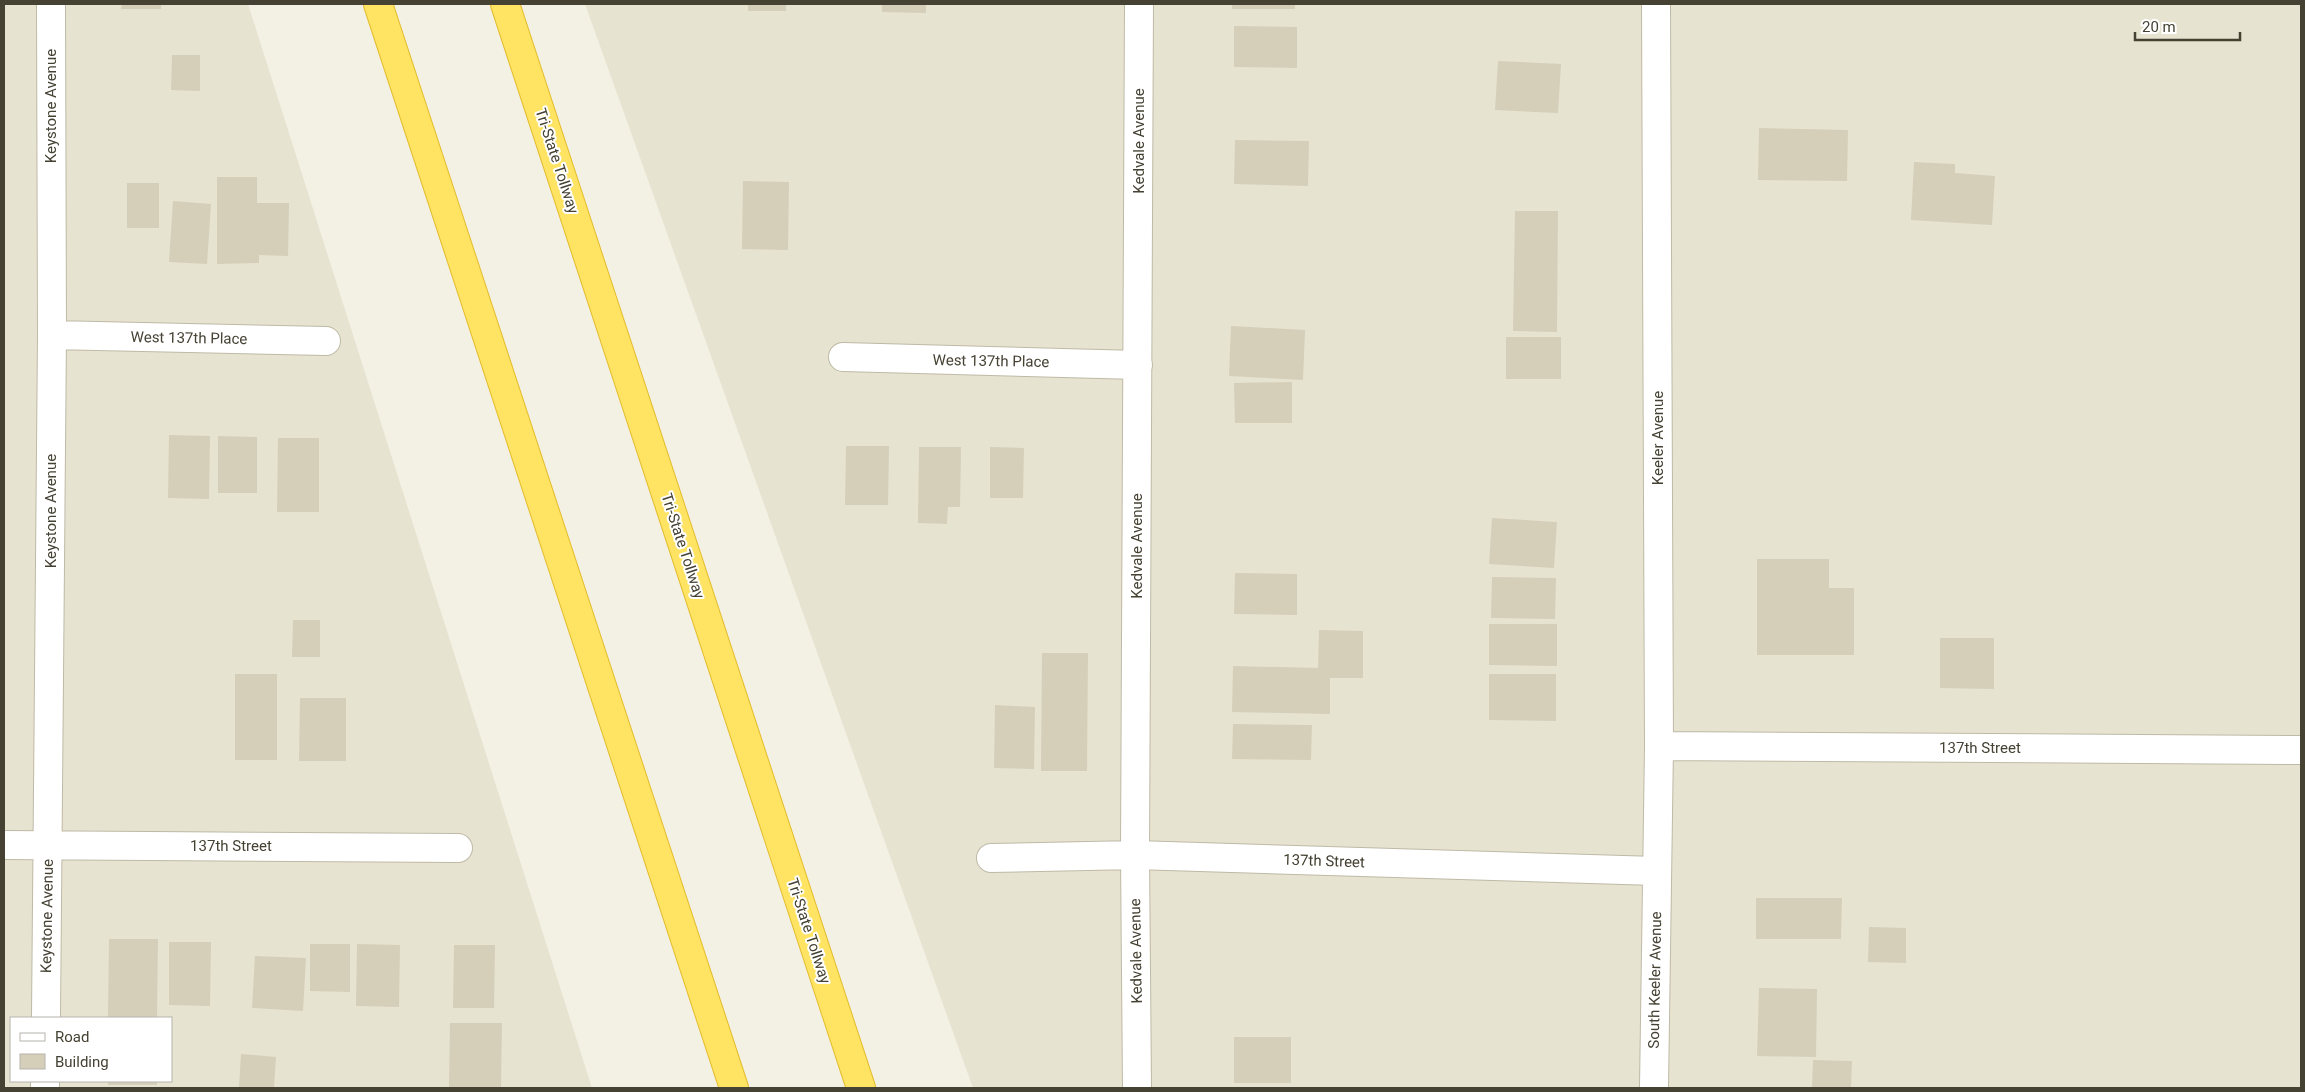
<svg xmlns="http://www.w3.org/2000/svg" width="2305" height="1092" font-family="Roboto,sans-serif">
	<rect width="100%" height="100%" fill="#f3f0e4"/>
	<path fill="#e7e3d1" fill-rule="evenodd" d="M4,4h244l344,1084h-588zM11,1018h160v63h-160z
		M585,4h1716v1084h-1328z"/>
	<path fill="#d5ceb9" d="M122,4h39v5h-40z
		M748,4h38v7h-38z
		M882,4h44v9l-44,-1z
		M1232,4h63v5h-63z
		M1234,26l63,1v41l-63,-1z
		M172,55h28v36l-29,-1z
		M1498,61l63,3 -3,49 -63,-3z
		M1759,128l89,2 -1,51 -89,-1z
		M1235,140l74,1 -1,45 -74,-2z
		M1914,162l41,2v9l40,3 -3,49 -81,-5z
		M217,177h40v26h32l-1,53 -29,-1v8l-42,1z
		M743,181l46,1 -1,68 -46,-1z
		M127,183h32v45h-32z
		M173,201l38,3 -4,60 -38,-2z
		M1515,211h43l-1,121 -44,-1z
		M1231,326l74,4 -2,50 -74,-4z
		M1506,337h55v42h-55z
		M1292,382v41h-57l-1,-40z
		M169,435l41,1 -1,63 -41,-1z
		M218,436l39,1v56h-39z
		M278,438h41v74h-42z
		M846,446h43l-1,59h-43z
		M919,447h42l-1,60h-12l-1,17 -29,-1z
		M990,447l34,1 -1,50h-33z
		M1492,518l65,4 -3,46 -65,-4z
		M1757,559h72v29h25v67h-97z
		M1235,573l62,1v41l-63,-1z
		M1492,577l64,1 -1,41 -64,-1z
		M293,620h27v37h-28z
		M1489,624h68v42l-68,-1z
		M1319,630l44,1v47h-33v36l-98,-2 1,-46 85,2z
		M1940,638h54v51l-54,-1z
		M1042,653h46l-1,118h-46z
		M235,674h42v86h-42z
		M1489,674h67v47l-67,-1z
		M300,698h46v63h-47z
		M995,705l40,2 -1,62 -40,-1z
		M1233,724l79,1 -1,35 -79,-1z
		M1756,898h86l-1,41h-85z
		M1869,927l37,1v35l-38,-1z
		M109,939h49l-1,79h-49z
		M169,942h42l-1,64 -41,-1z
		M310,944h40v48l-40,-1z
		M357,944l43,1 -1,62 -43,-1z
		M454,945h41l-1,63h-41z
		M255,956l51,2 -3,53 -51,-3z
		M1759,988l58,1 -1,68 -59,-1z
		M450,1023h52l-1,65h-52z
		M1234,1037h57v46h-57z
		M241,1054l35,3 -2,31h-35z
		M1813,1060l39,1 -1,27h-39z
		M108,1081h49v4h-49z"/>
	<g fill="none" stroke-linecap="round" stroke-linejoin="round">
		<g stroke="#bebaa6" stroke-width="30">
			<path id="minor" d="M52,335l274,6
				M843,357l295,8
				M1659,746l642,4
				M4,845l454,3
				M991,858l144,-3 521,16
				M46,1018l6,-683 -1,-331
				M45,1088v-7
				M1137,1088l-2,-233 4,-851
				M1654,1088l5,-342 -3,-742"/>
		</g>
		<g stroke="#e3bc2d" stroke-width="30">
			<path id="motorway" d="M378,4l356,1084
				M505,4l356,1084"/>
		</g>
		<use href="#minor" stroke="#fff" stroke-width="28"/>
		<use href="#motorway" stroke="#ffe362" stroke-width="28"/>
	</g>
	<g text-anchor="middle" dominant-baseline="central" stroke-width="4" stroke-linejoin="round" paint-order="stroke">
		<g font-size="15" fill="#454133" stroke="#fff">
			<text transform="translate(51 106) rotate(-90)">Keystone Avenue</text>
			<text transform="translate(1139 141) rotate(-90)">Kedvale Avenue</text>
			<text transform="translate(557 161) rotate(72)">Tri-State Tollway</text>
			<text transform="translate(189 338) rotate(1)">West 137th Place</text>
			<text transform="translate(991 361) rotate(1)">West 137th Place</text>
			<text transform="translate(1658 438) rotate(-90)">Keeler Avenue</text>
			<text transform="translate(51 511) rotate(-90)">Keystone Avenue</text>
			<text transform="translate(683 546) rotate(72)">Tri-State Tollway</text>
			<text transform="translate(1137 546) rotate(-90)">Kedvale Avenue</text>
			<text x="1980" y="748">137th Street</text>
			<text x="231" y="846">137th Street</text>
			<text transform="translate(1324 861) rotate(2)">137th Street</text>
			<text transform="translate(47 916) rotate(-89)">Keystone Avenue</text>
			<text transform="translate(809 931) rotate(72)">Tri-State Tollway</text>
			<text transform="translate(1136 951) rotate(-91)">Kedvale Avenue</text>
			<text transform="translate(1655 980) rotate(-89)">South Keeler Avenue</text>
		</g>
	</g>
	<rect width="2305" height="1092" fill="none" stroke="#454133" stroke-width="10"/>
	<rect x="10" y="1017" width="162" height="65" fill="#ffffff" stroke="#b5b3ad"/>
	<rect x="20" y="1033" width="25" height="8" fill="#ffffff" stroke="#b5b3ad"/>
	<text x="55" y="1042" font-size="15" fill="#454133">Road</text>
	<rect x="20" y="1054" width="25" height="15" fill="#d5ceb9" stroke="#b5b3ad"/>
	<text x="55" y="1067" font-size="15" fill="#454133">Building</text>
	<path d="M2135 32v8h105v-8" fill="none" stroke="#454133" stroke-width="2.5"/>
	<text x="2142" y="32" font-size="15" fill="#454133" stroke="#ffffff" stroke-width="4" paint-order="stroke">20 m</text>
</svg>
